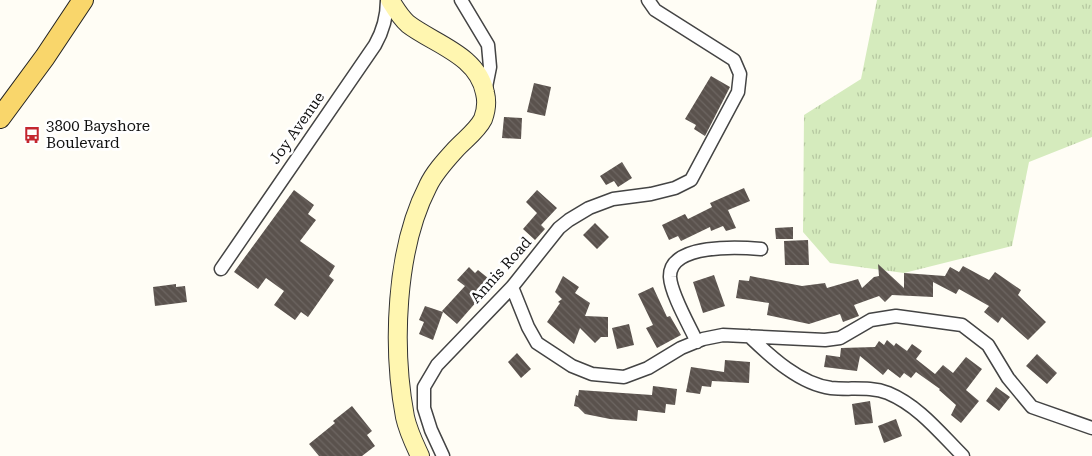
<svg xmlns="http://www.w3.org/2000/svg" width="1092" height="456" font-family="'Roboto Serif',serif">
	<defs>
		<pattern id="grass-tufts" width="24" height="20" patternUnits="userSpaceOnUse" patternTransform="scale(1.25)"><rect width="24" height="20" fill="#d5ebbd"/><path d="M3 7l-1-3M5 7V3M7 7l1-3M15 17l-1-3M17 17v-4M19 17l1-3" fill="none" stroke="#b6c8a1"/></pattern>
		<pattern id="building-back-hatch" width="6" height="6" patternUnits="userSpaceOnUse" patternTransform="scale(1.25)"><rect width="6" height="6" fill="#5a524d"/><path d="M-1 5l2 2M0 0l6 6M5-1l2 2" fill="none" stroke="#6d6662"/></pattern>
	</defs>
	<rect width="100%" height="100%" fill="#fffdf5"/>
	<path fill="url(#grass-tufts)" d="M877,0h215v137l-63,25 -17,84 -108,27 -74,-10 -27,-31 1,-117 57,-36z"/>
	<path fill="url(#building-back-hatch)" d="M711,76l19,11 -25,49 -11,-7 2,-4 -11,-6z
		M534,83l17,4 -6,29 -18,-4z
		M504,117l18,1 -1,21 -19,-1z
		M622,162l10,16 -14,9 -4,-6 -8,4 -6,-9z
		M744,188l6,13 -22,9 8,18 -10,3 -3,-5 -12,5 -1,-4 -29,14 -3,-5 -9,4 -7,-15 23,-11 3,5 24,-12 -2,-4z
		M294,190l20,15 -6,9 8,6 -16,21 35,25 -6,10 5,4 -26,37 -7,-5 -6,8 -21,-15 10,-14 -18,-13 -8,11 -24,-17z
		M537,190l20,18 -16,17 4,4 -10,11 -12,-11 14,-16 -11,-11z
		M595,223l14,14 -12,12 -14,-14z
		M793,227v12h-17l-1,-11z
		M808,240l1,25h-24l-1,-24z
		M878,264l26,24v-15l41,3 5,-9 9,5 4,-6 26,14 6,-8 26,18 -3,5 28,27 -18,18 -26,-23 -4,6 -14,-11 5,-6 -30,-17 -3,5 -23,-12v15l-41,-2 -7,7 -6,-6 -25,9 5,11 -16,6 -3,-8 -31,10 -42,-9 2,-12 -33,-5 3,-18 10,1 1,-5 52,10 23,-3 2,5 31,-9 4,9 12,-11 5,-1z
		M469,267l6,6 3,-3 10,8 -15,17 5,5 -21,24 -15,-13 23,-25 -8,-6z
		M714,275l11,31 -22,7 -10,-31z
		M563,276l16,11 -4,6 15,10 -5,13 23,1v20h-7l-6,6 -15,-15 -6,16 -27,-22 13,-19 -2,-1 4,-3 -7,-7z
		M176,284v3l9,-1 2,16 -32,4 -2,-19z
		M653,287l14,30 3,-1 11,19 -24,13 -11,-20 7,-3 -15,-31z
		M425,306l18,6 -10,28 -14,-6 5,-12 -5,-2z
		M629,324l5,21 -17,4 -5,-21z
		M887,340l7,6 2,-3 11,8 5,-7 10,7 -6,8 19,15 8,-9 10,8 13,-16 16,12 -16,21 13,11 -18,22 -10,-8 5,-10 -17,-15 1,-1 -24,-17 -5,6 -7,-5 -4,5 -12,-9 -5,6 -23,-19 -3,15 -33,-4 2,-12 14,2 1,-9 34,-1 4,-6 5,4z
		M517,353l14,16 -10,9 -13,-16z
		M1037,354l20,19 -10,11 -21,-18z
		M725,360l25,2 -1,21 -37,-2 -1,6 -9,-1 -2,8 -14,-2 5,-25 33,5z
		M653,386l24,3 -2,16 -9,-1 -1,9 -27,-3 -1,11 -27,-2 -25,-5 -7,-7 -4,-1 2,-11 2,1 1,-6 73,5z
		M996,387l14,10 -11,14 -13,-10z
		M870,401l3,22 -18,2 -3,-21z
		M352,406l20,25 -5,4 8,11 -13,10h-43l-10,-12 26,-21 -2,-2z
		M896,419l6,17 -18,7 -6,-17z"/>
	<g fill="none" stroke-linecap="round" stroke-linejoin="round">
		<g stroke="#444" stroke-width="15">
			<path id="street" d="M461,0l27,45 2,22 -5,25
				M221,269l154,-224c8,-14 12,-29 12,-45
				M512,287l16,40 9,16 35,23 20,8 32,3 24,-9 33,-20 22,-9 20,-4 102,5 15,-2 31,-18 25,-4 66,9 26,20 20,33 24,29 60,21
				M749,336c22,21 51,48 82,52 19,2 39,-2 57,5 31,13 52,40 75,63
				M697,342c-8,-17 -26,-48 -27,-65 -1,-34 70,-30 91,-28
				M443,456l-12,-26 -7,-22v-21l13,-22 75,-78 47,-59 10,-8 20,-12 24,-9 38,-5 24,-6 16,-8 47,-88 2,-18 -6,-14 -79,-50 -7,-10"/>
		</g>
		<g stroke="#333" stroke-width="20">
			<path id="secondary" d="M390,0c5,8 10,17 18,24 26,20 70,31 77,69 2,8 1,18 -2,26 -6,12 -19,21 -28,31 -10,11 -21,23 -27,36 -33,64 -36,162 -23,231 3,14 9,26 15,39"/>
		</g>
		<g stroke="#222" stroke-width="22">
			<path id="primary" d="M0,118l45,-61 38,-57"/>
		</g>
		<use href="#street" stroke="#fff" stroke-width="12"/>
		<use href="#secondary" stroke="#fff6b0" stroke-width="18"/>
		<use href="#primary" stroke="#f9d66b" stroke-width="20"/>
	</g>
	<defs>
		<g id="bus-bare" transform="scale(1.35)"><path d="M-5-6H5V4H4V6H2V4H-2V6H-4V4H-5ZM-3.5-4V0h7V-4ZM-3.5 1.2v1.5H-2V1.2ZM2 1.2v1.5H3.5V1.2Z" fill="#c4262e" stroke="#fff" stroke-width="2.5" paint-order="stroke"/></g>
	</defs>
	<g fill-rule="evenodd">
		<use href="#bus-bare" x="32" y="135"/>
	</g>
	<g text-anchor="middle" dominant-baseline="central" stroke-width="5" stroke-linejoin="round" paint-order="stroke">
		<g font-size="15" fill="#111" stroke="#fff" text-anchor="start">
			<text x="46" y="126">3800 Bayshore<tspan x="46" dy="17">Boulevard</tspan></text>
		</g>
		<g font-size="15" fill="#111" stroke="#fff">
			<text transform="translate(297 128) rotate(-55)">Joy Avenue</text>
			<text transform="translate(501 270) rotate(-48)">Annis Road</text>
		</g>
	</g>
</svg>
